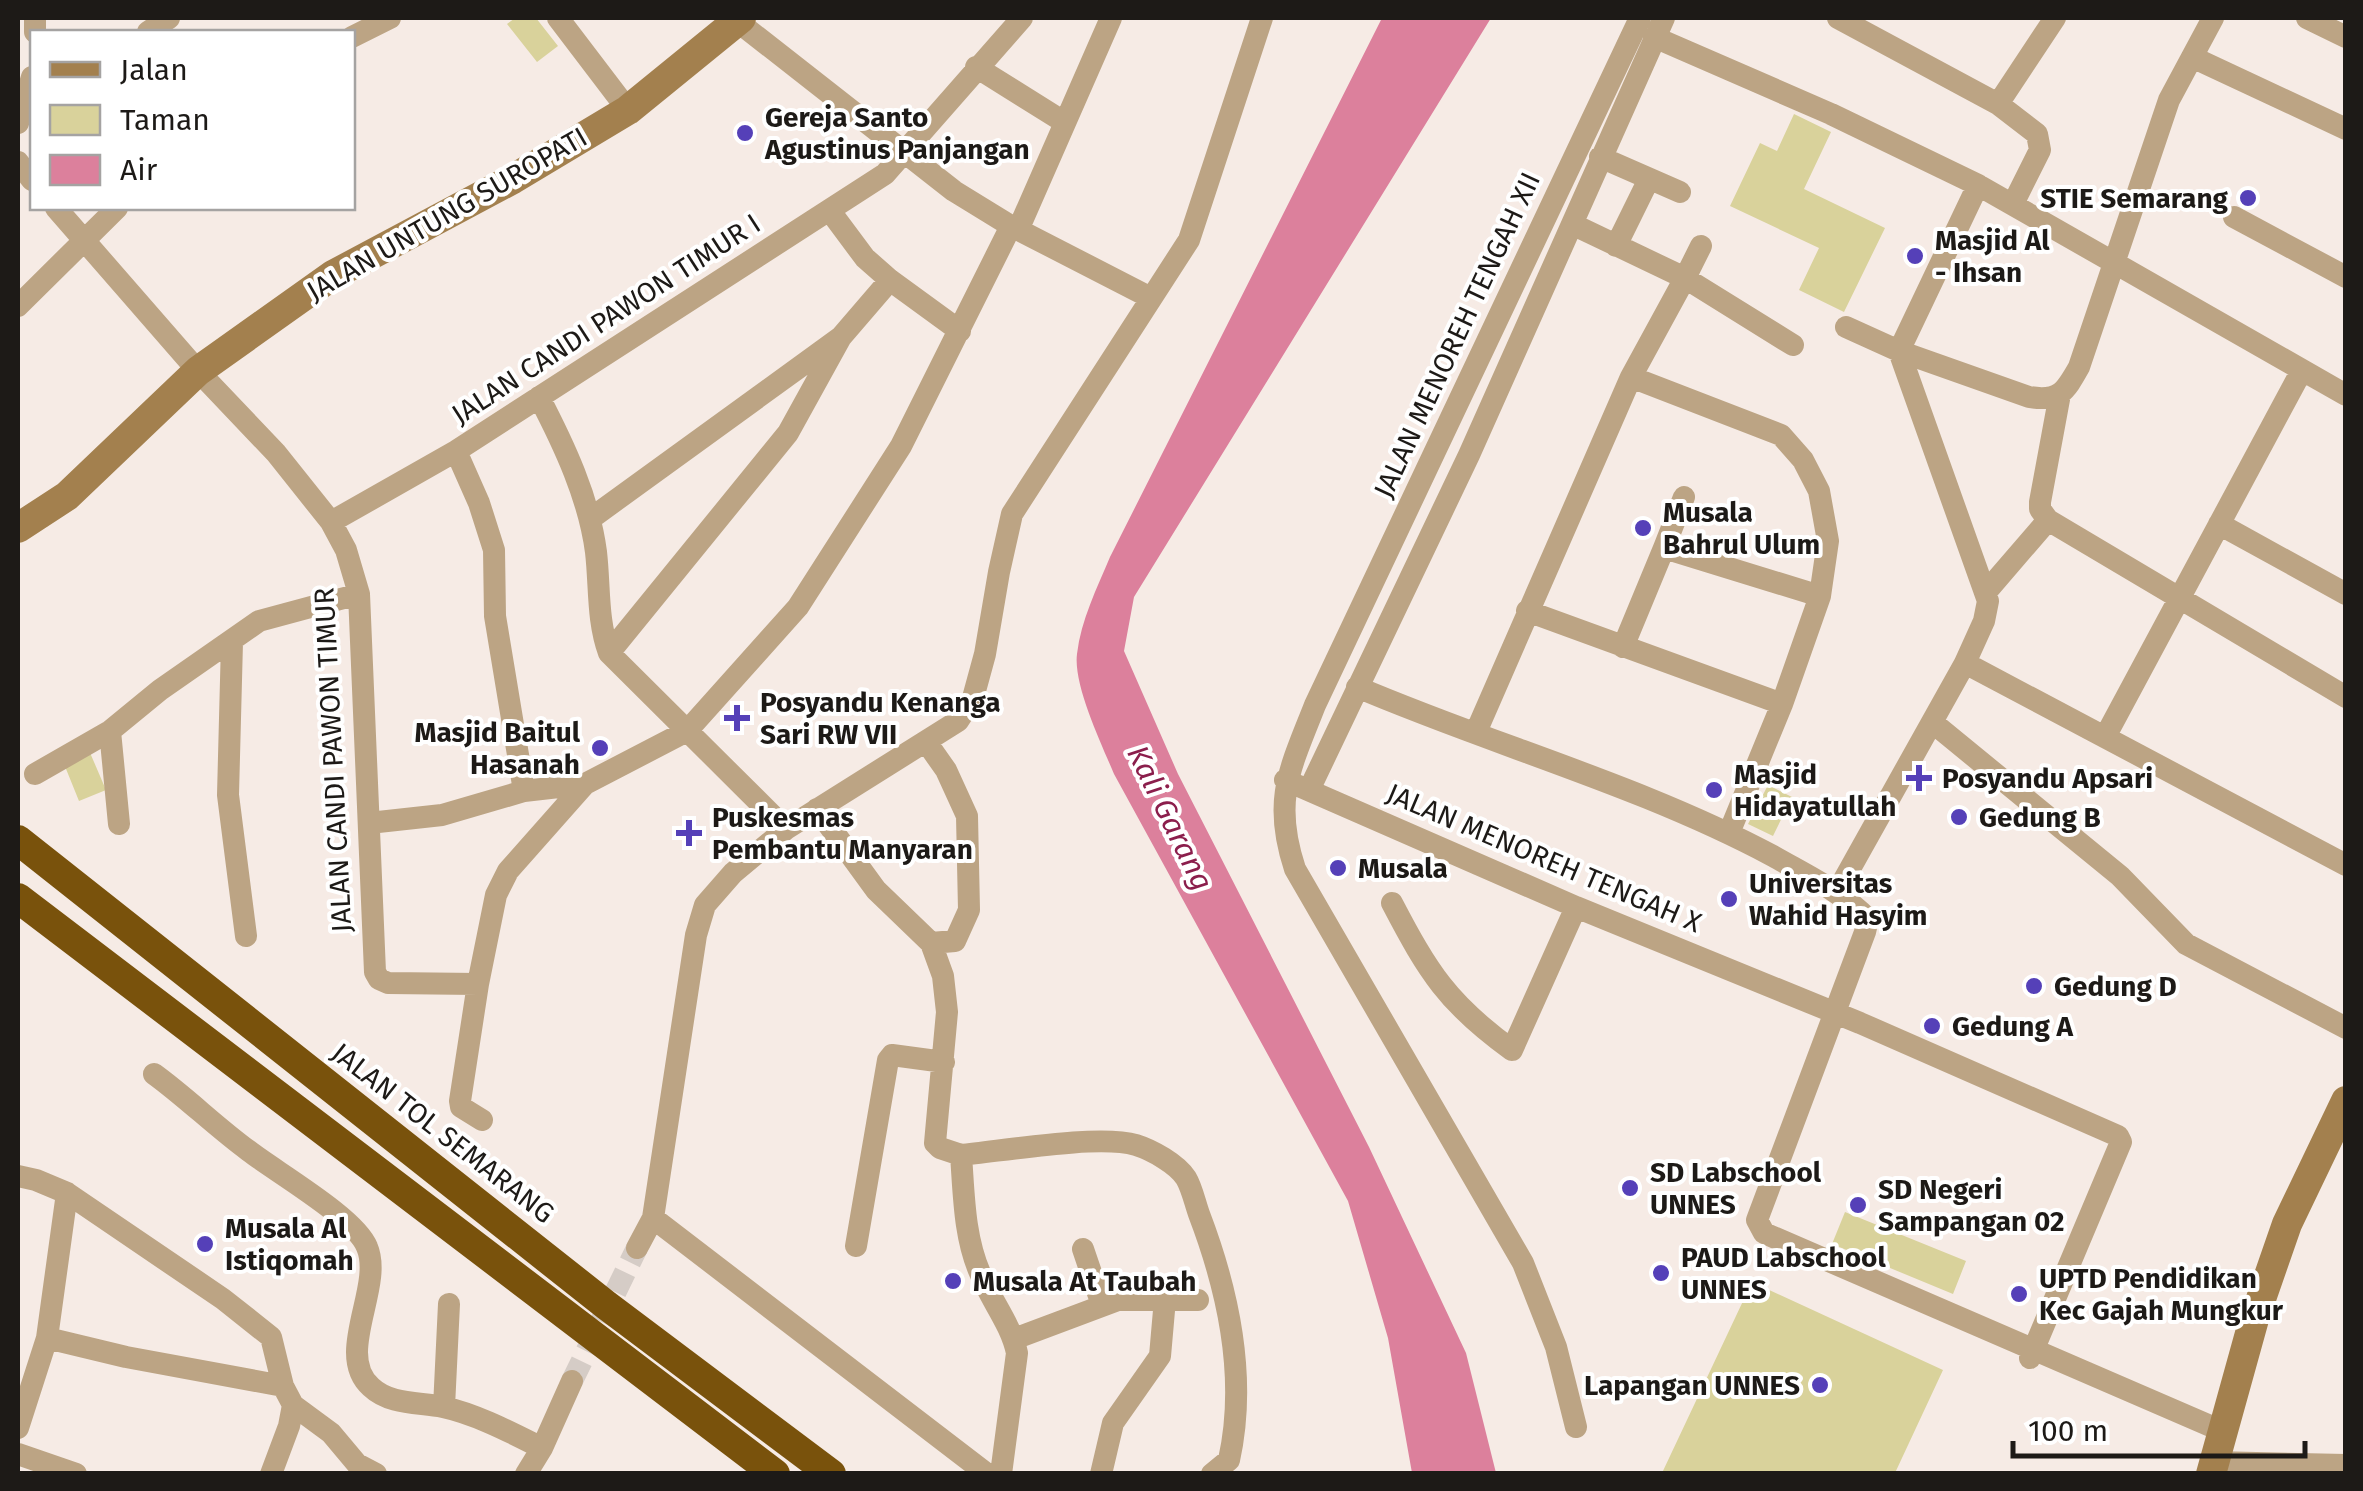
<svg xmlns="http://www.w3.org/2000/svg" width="2363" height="1491" font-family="'Fira Sans',sans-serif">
	<rect width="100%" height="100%" fill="#f6ebe5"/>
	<path fill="#d9d29b" d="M515,18h21l22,28 -21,16 -30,-38z
		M1794,114l37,18 -27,57 81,39 -41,84 -45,-22 20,-42 -89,-42 30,-63 17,8z
		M88,748l18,42 -27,11 -17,-42z
		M1768,785l24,12 -19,39 -25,-12z
		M1845,1212l121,49 -13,33 -121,-50z
		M1752,1282l191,88 -48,103h-233z"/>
	<path fill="#dc809c" d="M1382,18h109l-357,579 -10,54 54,123 191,373 97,206 30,120h-84l-24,-135 -40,-137 -234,-427c-12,-29 -41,-89 -37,-120 4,-34 20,-66 33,-97z"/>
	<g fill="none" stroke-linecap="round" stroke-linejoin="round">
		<path stroke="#d5ccc6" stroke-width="22" stroke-dasharray="22 11" stroke-linecap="butt" d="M572,1381l65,-133"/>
		<path stroke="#bca484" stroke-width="22" d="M558,18l70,92
			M1838,18l160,86 39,30 3,16 -27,54
			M2307,18l39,19
			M737,21l217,170 57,35 140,72
			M35,32v-14
			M148,32l21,-14
			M352,37l38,-19
			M1654,37l177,77 147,71 368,210
			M2192,57l154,72
			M976,67l88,55
			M1998,104l57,-86
			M18,123l14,-46
			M1600,157l80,35
			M18,162l14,18
			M56,208l142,163 78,82 55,69 15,28 13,44 16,378 4,7 9,4 90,1
			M830,211l35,47 25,22 70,51
			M2234,217l112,60
			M1018,230l93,-212
			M1616,246l33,-67
			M1701,246l-16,32 108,67
			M18,306l99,-98
			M1846,327l53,24 130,46c30,5 36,-5 50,-30l90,-267 44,-82
			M1899,351l79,-166
			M1631,377l150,58 22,25 16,31 9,50 -8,55 -38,108 -53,129
			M2060,394l-20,108v7l8,11 298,177
			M539,397c25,48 50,101 57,155 4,35 1,68 13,101l177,176
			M456,451l23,52 15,47 1,66 29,175
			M590,519l251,-182 49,-57
			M331,522l125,-71 429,-277 137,-156
			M2219,524l127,70
			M1664,548l20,-51
			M1986,592l62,-72
			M1527,611l255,93
			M232,642l-4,153 18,141
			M1623,647l41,-99 156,48
			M609,653l179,-220 53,-96
			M1965,663l381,202
			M1357,687c138,59 283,98 416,169 33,19 68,35 95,63l-3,13 -108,288 7,13 458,198
			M1932,722l188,154 66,68 160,84
			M110,731l9,93
			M1476,732l155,-355 54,-99 -111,-53
			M2105,737l197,-367
			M927,743l19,27 21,46 2,94 -14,31 -24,2
			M35,774l75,-43 50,-41 99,-69 100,-27
			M1285,780l291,127 284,116 258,113 3,6 -91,216
			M1309,790l160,-335 195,-437
			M817,809l59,81 55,53 12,33 4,36 -12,131 5,5 21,7c3,40 3,81 19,118 11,28 31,51 37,80l-16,121
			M369,823l73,-8 82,-24 61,-7 102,-53 111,-124 103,-161 110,-220
			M1837,892l128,-229 19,-42 4,-20 -89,-250
			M1392,903c36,69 56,101 120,147l64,-143
			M154,1074c33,24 62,53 95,77 27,21 107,67 118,96 17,40 -33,107 4,140 19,18 48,15 72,20 33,7 69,26 99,41
			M482,1120l-21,-13 -1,-6 18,-117 18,-89 12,-24 77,-87
			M961,1155c42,-4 138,-21 175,-10 16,5 41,19 50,33 6,10 9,25 13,36 29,76 48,165 30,246l-17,14
			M18,1176l18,4 31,13 156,106 48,38 12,49 10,19 -4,21 -18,48
			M653,1218l334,256
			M856,1246l32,-186 4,-5 52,7
			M637,1248l16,-30 43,-283 9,-30 28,-32 53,-44 172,-108 15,-23 12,-44 14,-82 13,-58 177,-274 73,-222
			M1083,1249l19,56
			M47,1338l79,19 157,29
			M1014,1339l104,-39h80
			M293,1405l38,28 26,31 19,10
			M444,1407l5,-103
			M1576,1427l-20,-80 -33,-84 -228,-394c-23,-69 -5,-100 20,-164l325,-687
			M18,1428l29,-90 20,-145
			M18,1454l58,20
			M2214,1462l132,3
			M526,1474l16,-26 30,-67
			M1101,1474l12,-51 47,-67 5,-57"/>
		<path stroke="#a3804e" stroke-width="30" d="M18,528l49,-32 131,-125 135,-96 180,-96 115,-69 113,-92
			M2211,1474l43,-155 33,-95 59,-123"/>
		<path stroke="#79520c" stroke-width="30" d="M18,840l588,465 225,169
			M18,898l757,576"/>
	</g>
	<g fill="#5540b8" stroke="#fff" stroke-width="4">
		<circle cx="745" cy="133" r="10"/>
		<circle cx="2248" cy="198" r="10"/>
		<circle cx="1915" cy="256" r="10"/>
		<circle cx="1643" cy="528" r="10"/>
		<path d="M732 703h10v10h10v10h-10v10h-10v-10h-10v-10h10z"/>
		<circle cx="600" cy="748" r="10"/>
		<path d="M1914 763h10v10h10v10h-10v10h-10v-10h-10v-10h10z"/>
		<circle cx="1714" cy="790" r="10"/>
		<circle cx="1959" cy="817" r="10"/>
		<path d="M684 818h10v10h10v10h-10v10h-10v-10h-10v-10h10z"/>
		<circle cx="1338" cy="868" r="10"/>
		<circle cx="1729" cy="899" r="10"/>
		<circle cx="2034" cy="986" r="10"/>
		<circle cx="1932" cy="1026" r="10"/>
		<circle cx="1630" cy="1188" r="10"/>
		<circle cx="1858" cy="1205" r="10"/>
		<circle cx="205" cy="1244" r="10"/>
		<circle cx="1661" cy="1273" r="10"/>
		<circle cx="953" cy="1281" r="10"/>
		<circle cx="2019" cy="1294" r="10"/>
		<circle cx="1820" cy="1385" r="10"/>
	</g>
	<g text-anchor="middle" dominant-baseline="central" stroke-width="8" stroke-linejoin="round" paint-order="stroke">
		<g font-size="28" font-weight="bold" fill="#1d1a17" stroke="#fff" text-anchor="start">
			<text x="765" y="117">Gereja Santo<tspan x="765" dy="32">Agustinus Panjangan</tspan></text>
			<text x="2228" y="198" text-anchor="end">STIE Semarang</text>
			<text x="1935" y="240">Masjid Al<tspan x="1935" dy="32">- Ihsan</tspan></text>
			<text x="1663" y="512">Musala<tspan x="1663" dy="32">Bahrul Ulum</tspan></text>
			<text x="760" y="702">Posyandu Kenanga<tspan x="760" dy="32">Sari RW VII</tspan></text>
			<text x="580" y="732" text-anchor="end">Masjid Baitul<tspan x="580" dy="32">Hasanah</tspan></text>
			<text x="1734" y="774">Masjid<tspan x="1734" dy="32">Hidayatullah</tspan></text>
			<text x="1942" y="778">Posyandu Apsari</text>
			<text x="712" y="817">Puskesmas<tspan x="712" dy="32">Pembantu Manyaran</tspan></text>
			<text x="1979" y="817">Gedung B</text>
			<text x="1358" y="868">Musala</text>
			<text x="1749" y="883">Universitas<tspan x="1749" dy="32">Wahid Hasyim</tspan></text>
			<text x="2054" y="986">Gedung D</text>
			<text x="1952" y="1026">Gedung A</text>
			<text x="1650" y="1172">SD Labschool<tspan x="1650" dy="32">UNNES</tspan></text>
			<text x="1878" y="1189">SD Negeri<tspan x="1878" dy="32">Sampangan 02</tspan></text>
			<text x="225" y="1228">Musala Al<tspan x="225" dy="32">Istiqomah</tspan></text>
			<text x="1681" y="1257">PAUD Labschool<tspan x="1681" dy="32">UNNES</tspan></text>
			<text x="2039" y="1278">UPTD Pendidikan<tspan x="2039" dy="32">Kec Gajah Mungkur</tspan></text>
			<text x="973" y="1281">Musala At Taubah</text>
			<text x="1800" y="1385" text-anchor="end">Lapangan UNNES</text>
		</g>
		<g font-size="28" fill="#1d1a17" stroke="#fff">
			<text transform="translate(447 214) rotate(-30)">JALAN UNTUNG SUROPATI</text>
			<text transform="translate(606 319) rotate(-33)">JALAN CANDI PAWON TIMUR I</text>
			<text transform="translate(1457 335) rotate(-65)">JALAN MENOREH TENGAH XII</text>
			<text transform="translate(333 760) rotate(-93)">JALAN CANDI PAWON TIMUR</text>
			<text transform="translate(1544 858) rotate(23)">JALAN MENOREH TENGAH X</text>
			<text transform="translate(443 1133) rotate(38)">JALAN TOL SEMARANG</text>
		</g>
		<g font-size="30" font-style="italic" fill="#8b1e4c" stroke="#fff">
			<text transform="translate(1170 818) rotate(64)">Kali Garang</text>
		</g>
	</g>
	<rect width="2363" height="1491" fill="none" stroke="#1d1a17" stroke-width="40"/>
	<rect x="30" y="30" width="325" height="180" fill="#ffffff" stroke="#a5a3a2" stroke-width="2.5"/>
	<rect x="50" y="62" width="50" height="15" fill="#a3804e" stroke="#a5a3a2" stroke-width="2.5"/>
	<text x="120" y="80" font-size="30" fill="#1d1a17">Jalan</text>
	<rect x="50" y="105" width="50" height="30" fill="#d9d29b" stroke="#a5a3a2" stroke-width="2.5"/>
	<text x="120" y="130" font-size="30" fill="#1d1a17">Taman</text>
	<rect x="50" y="155" width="50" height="30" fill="#dc809c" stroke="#a5a3a2" stroke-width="2.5"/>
	<text x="120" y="180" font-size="30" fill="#1d1a17">Air</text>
	<path d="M2013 1441v15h292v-15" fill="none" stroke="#1d1a17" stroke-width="5"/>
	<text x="2028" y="1441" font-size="30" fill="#1d1a17" stroke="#ffffff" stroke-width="8" paint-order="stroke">100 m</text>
</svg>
